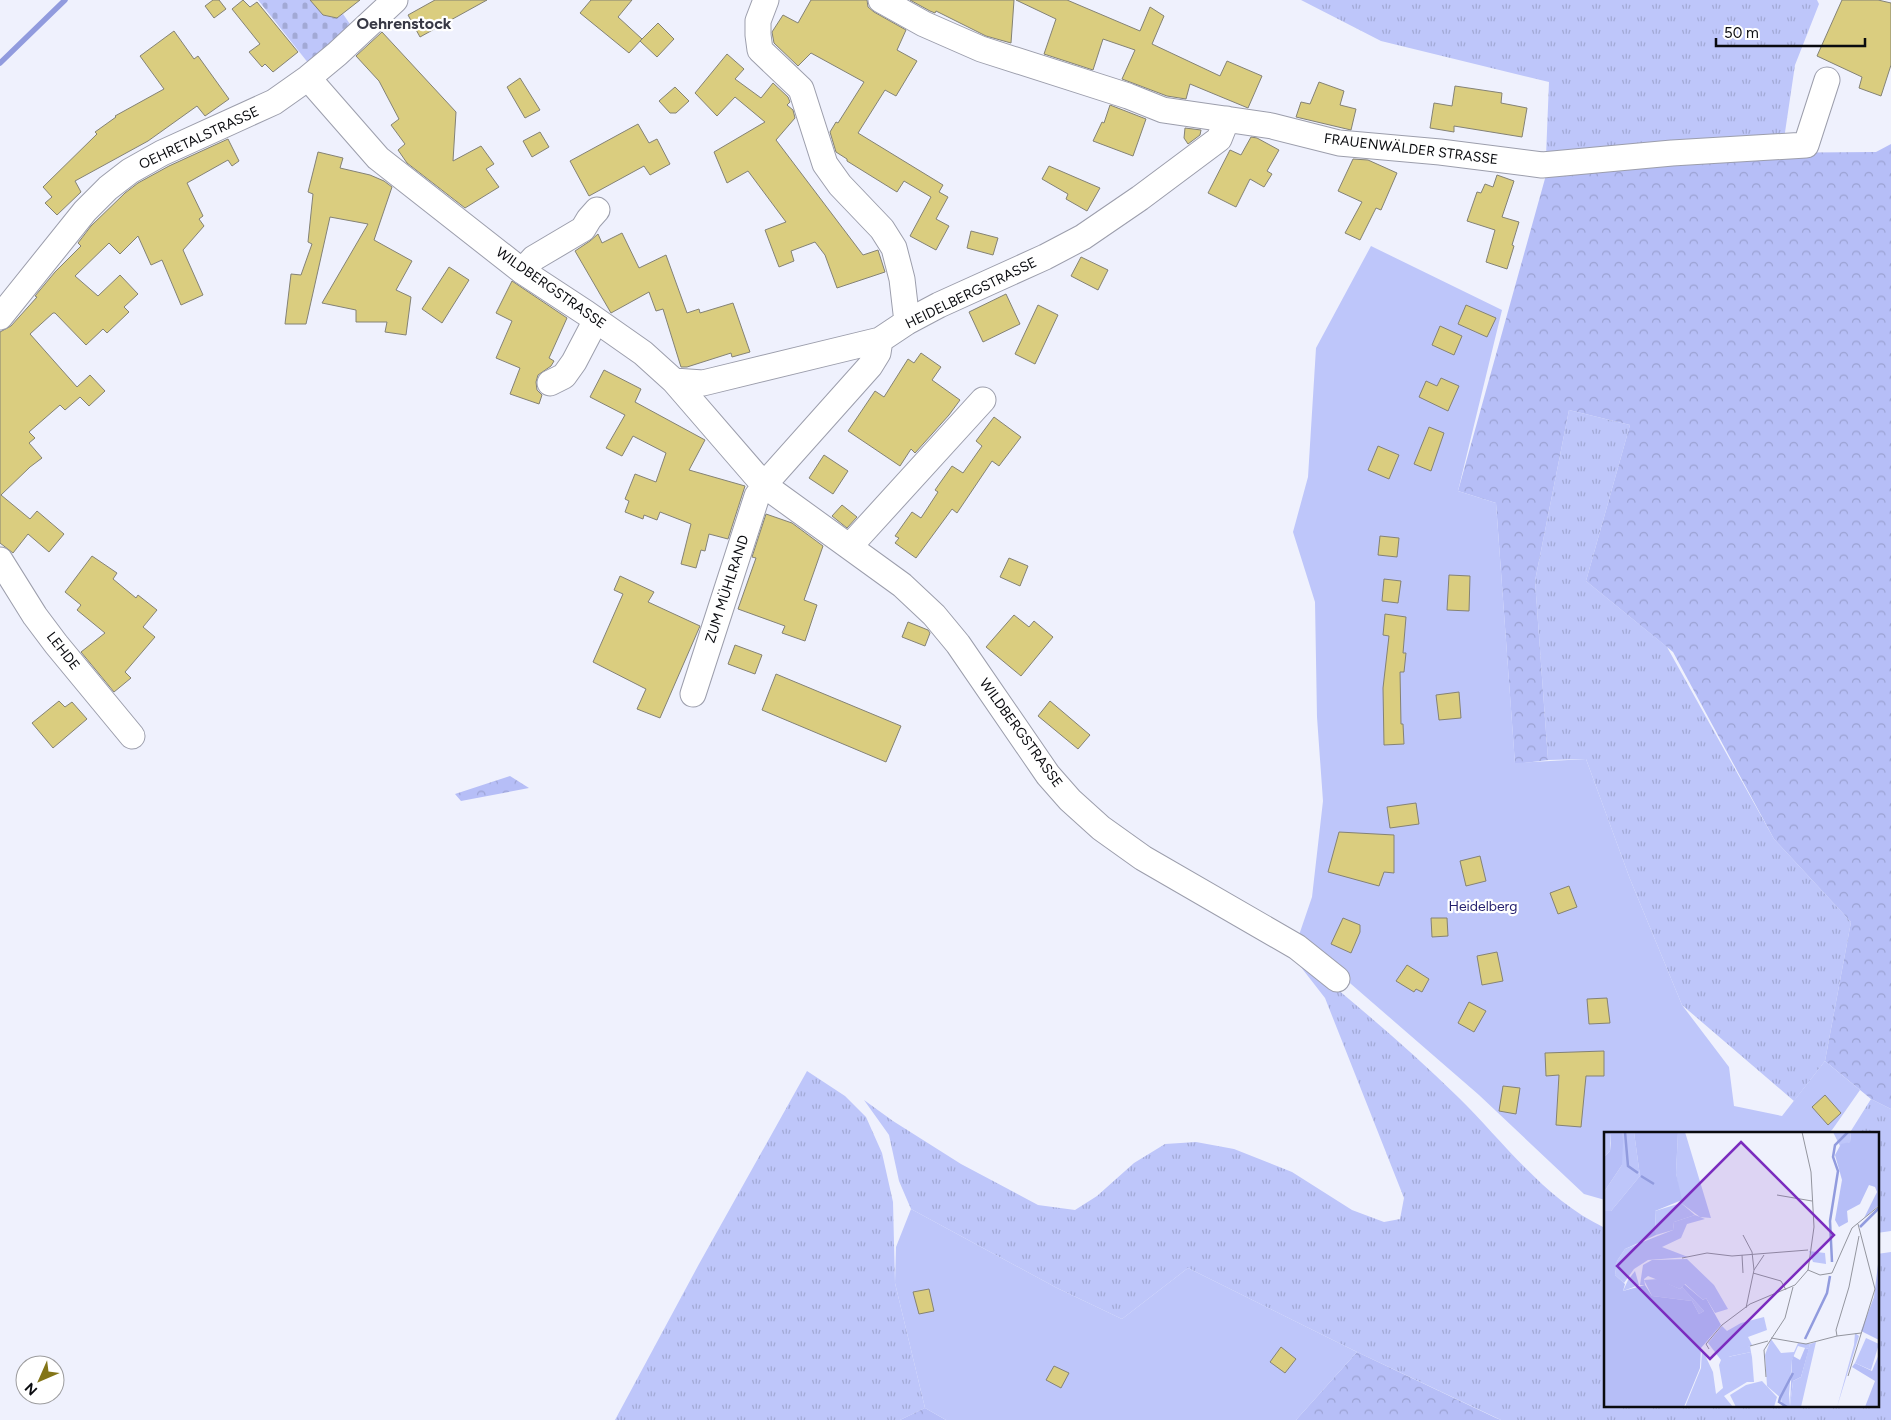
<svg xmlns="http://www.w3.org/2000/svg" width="1891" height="1420" font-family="Figtree,sans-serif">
	<defs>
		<pattern id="grass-tufts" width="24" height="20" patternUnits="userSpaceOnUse" patternTransform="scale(1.25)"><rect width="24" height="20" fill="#bec6fa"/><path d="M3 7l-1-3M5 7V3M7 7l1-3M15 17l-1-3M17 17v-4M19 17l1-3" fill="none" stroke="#a2a9d5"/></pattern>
		<pattern id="forest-crowns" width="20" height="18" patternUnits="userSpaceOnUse" patternTransform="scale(1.25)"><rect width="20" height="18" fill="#b6bef7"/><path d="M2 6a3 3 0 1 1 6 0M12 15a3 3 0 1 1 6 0" fill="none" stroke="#9ba2d3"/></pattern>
		<pattern id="cemetery-stones" width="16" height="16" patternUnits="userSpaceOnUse" patternTransform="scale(1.25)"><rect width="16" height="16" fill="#bec6fa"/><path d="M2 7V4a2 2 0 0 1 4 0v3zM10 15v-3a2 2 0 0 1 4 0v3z" fill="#a2a9d5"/></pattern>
	</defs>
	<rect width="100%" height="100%" fill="#eff1fd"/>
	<path fill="url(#grass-tufts)" d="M1301,0h516l2,4 -24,61 -11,74 -238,17 3,-74 -168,-41z
		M1569,410l61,15 -44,156 81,66 107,192 77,83 -26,139 -31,40 -112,-96 -52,-126 -44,-120 -38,1 -13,-179z
		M1283,944c59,49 120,99 175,153 46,45 87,103 147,131v178h272v-152l14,-2v168h-390l-144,-68 -169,-84 -66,51 -65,-31 -146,-79 -12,-28 -10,-46 -25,-35 29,21 68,43 77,41 37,5 22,-14 37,-33 31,-19 31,-2 38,7 58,23 60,38 32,12 16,-3 4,-21 -79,-200z
		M807,1071l38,25 21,21 16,36 11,49 2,81 30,125 -25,12h-285l84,-156z
		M1871,1099l20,10v122l-14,2v-99h-28z"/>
	<path fill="url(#forest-crowns)" d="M1891,144v965l-20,-10 -46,-38 26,-139 -77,-83 -101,-187 -87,-71 44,-156 -61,-15 -34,171 13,179 -33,4 -19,-261 -38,-12 88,-316 217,-22 113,-1z
		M510,776l19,12 -68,13 -6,-7z
		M1357,1352l139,66 5,2h-205z
		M925,1408l21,12h-46z"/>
	<path fill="url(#cemetery-stones)" d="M258,0h58l7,15 14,3 6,-4 9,13 -43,37z"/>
	<path fill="#bec6fa" d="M1371,246l131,64 -44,181 38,12 19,260 71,-4 44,120 52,126 47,62 5,39 48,10 43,-55 35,29 -28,40 -6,4h-221v66l-21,-6 -105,-99 -181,-157 14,-41 11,-96 -6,-84 -2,-115 -22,-70 15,-55 8,-129z
		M911,1209l146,79 65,31 66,-51 169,84 -61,68h-350l-21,-12 -30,-125 1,-36z"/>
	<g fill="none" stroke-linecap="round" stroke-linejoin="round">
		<path stroke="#919bde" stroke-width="5.5" d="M0,63l65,-63"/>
	</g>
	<path fill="#dacd7f" stroke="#848275" d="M213,0h6l7,9 -12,9 -9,-12z
		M243,0l7,7 7,-5 41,50 -25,20 -8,-8 -3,3 -13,-15 11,-8 -28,-35z
		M310,0h50l-23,18 -14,-3z
		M435,0h52l-67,37 -12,-22z
		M591,0h41l-14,17 24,22 -13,14 -49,-40z
		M811,0h56l1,7 6,5 32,18 -9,20 20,11 -21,35 -11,-6 -27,43 85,52 -4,7 9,5 -12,22 13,7 -13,24 -26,-14 21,-39 -27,-16 -7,11 -50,-31v-2l-11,-7 -6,-20 6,-10 2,1 26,-41 -53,-29 -13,13 -24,-23 -2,-11 11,-17 15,8z
		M910,0h104l-3,43 -25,-7 -50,-25 -1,2 -5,-2z
		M1016,0h51l73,31 10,-24 14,9 -12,28 68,32 7,-15 35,15 -14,32 -58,-24 -4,15 -19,-3 -45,-17 13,-29 -32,-11 -10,31 -49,-16 12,-35z
		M1842,0h36l13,3v62l-10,31 -22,-8 3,-11 -45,-21z
		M658,23l16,16 -17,18 -17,-16z
		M174,31l20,28 4,-3 31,43 -24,17 -8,-10 -49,35 -73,40 6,11 -24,23 -12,-12 7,-6 -9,-10 54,-53 -2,-2 21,-15 -1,-1 49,-27 -24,-33z
		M382,32l74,80 -3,49 28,-15 13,18 -8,5 13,18 -34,21 -58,-45 -9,-13 7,-6 -14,-19 8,-6 -20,-38 -23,-25z
		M727,54l17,15 -9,10 26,19 12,-15 15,14 2,5 -3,3 6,5 2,8 -19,22 87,115 15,-5 7,22 -48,16 -12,-33 -10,-13 -24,9 3,10 -15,6 -14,-37 21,-8 -38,-51 -21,12 -13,-31 51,-30 -30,-25 -18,19 -22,-23z
		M520,78l20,32 -15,8 -18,-31z
		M1319,82l25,9 -4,14 16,4 -5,21 -55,-13 5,-15 9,2z
		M1455,86l47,7 -1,10 26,5 -5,29 -68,-11v6l-24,-4 4,-25 18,3z
		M675,87l14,14 -13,12h-6l-11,-12z
		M1110,105l36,14 -13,37 -40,-15 9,-19 2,1z
		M638,124l11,19 8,-4 13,25 -20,11 -6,-9 -55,30 -19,-35z
		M1185,128l16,2 -1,5 -12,9 -4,-6z
		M540,132l9,15 -17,10 -9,-16z
		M1251,137l6,1 22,12 -12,21 5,3 -8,13 -14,-8 -14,28 -28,-14 22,-43 11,5z
		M228,139l11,22 -7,5 -4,-6 -41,23 16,33 -4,3 5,7 -21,24 20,45 -22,10 -19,-45 -11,5 -13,-29 -18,18 -11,-11 -34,33 23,20 22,-21 18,19 -14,13 5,5 -22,21 -4,-4 -17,16 -31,-32h-2l-23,21 47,53 13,-12 15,16 -16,15 -9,-9 -15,13 -5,-5 -31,27 6,6 -6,5 13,15 -12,9 -29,28 29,24 7,-8 27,23 -15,18 -21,-18 -15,19 -13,-10v-211l11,-6 26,-29 -2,-1 20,-24 26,-26 -3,-3 13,-17 34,-33 13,-10 31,-17z
		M318,152l25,6 -3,10 30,7 14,6 8,6 -18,53 38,21 -16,29 15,7 -5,38 -21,-3 2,-10h-31v-12l-34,-7 46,-79 -38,-7 -24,107h-21l6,-50 10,1 11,-31 -4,-2 5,-48 -5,-2z
		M1353,159l15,1 29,13 -16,37 -5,-2 -16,32 -15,-7 17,-31 -24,-11z
		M1049,166l51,22 -13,23 -21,-12 2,-5 -26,-15z
		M1497,175l17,6 -12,36 17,5 -7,23 2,1 -7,23 -21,-7 9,-32 -28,-9 10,-29 4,1 4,-9 8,3z
		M971,231l27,7 -5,17 -26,-7z
		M622,233l17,35 27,-13 21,58 12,-4 1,4 33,-10 17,49 -18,5 -1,-4 -44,14h-6l-18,-58 -7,2 -7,-19 -38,21 -36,-62 15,-10 8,-7 4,9z
		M1081,257l27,13 -10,20 -27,-14z
		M449,267l20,13 -27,43 -20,-14z
		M512,281l55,37 -18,40 5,3 -3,5 -13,9 -2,7 1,8 5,5 -3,9 -29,-10 10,-26 -24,-10 16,-37 -16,-8z
		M1006,294l14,30 -37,18 -14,-30z
		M1038,305l20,10 -23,49 -20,-10z
		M1466,305l30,13 -9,19 -29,-13z
		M1440,326l22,10 -8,19 -22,-10z
		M921,353l20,14 -9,13 28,20 -11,15 -34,38 -4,-4 -11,17 -52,-35 27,-40 9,6 24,-38 6,4z
		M604,370l37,19 -6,13 70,38 -16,30 56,16 -17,53 -19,-5 -4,17 -4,-1 -5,18 -15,-4 10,-40 -31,-12 -3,8 -13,-5 -1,4 -18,-7 4,-11 -4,-2 10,-25 21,8 10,-29 -33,-17 -11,20 -16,-8 19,-33 -35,-18z
		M1441,378l18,8 -11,25 -29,-14 7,-16 11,5z
		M994,417l27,20 -22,29 -7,-5 -35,52 -5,-4 -36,49 -21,-15 4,-5 -4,-2 17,-24 9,6 17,-26 -3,-2 17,-24 11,7 19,-27 -6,-5z
		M1429,427l15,6 -13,38 -17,-7z
		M1378,446l21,9 -10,24 -21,-9z
		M824,455l24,16 -15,23 -24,-16z
		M842,505l15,12 -10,11 -15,-12z
		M766,514l26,9 31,23 -19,54 13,5 -12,36 -23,-8 3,-7 -47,-17 18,-51 -4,-1z
		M1380,536l19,2 -2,19 -19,-2z
		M92,556l25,17 -4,6 23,19 2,-3 19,15 -14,17 12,10 -30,35 6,6 -17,14 -33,-40 24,-19 -28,-23 4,-5 -16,-13z
		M1009,558l19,8 -8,20 -20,-9z
		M1449,575l21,1 -1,35 -22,-1z
		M620,576l34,16 -6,10 52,24 -40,92 -23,-9 9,-20 -53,-27 30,-68 -9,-4z
		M1384,579l17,2 -3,22 -16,-2z
		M1385,614l21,3 -3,36h3l-2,19h-4l1,52h2l1,20 -20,1 -1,-57 6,-52 -6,-1z
		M1014,615l15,12 5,-6 19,16 -32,39 -35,-29z
		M908,622l20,8 2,3 -5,13 -23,-9z
		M735,645l27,10 -7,19 -27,-10z
		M776,674l125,52 -15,36 -124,-52z
		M1459,692l2,26 -22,2 -3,-25z
		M59,701l6,6 7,-5 15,17 -34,29 -21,-25z
		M1050,701l40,34 -12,14 -40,-33z
		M1416,803l3,21 -29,4 -3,-21z
		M1339,832l55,3v38l-10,-1 -5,14 -51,-14z
		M1480,856l6,25 -20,5 -6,-25z
		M1569,886l8,21 -19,7 -8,-21z
		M1343,918l17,7v7l-9,21 -20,-9z
		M1431,918h16l1,18 -16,1z
		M1497,952l6,29 -21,4 -5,-29z
		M1407,965l22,14 -7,13 -6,-3 -2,3 -18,-11z
		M1607,998l3,25 -21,1 -2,-25z
		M1469,1002l17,9 -12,21 -16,-9z
		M1604,1051v25h-18l-5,51 -25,-2 3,-50 -13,1 -1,-23z
		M1503,1086l17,2 -4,26 -17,-3z
		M1825,1095l16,18 -13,12 -16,-18z
		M929,1289l5,22 -15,3 -6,-22z
		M1281,1347l15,12 -11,14 -15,-11z
		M1054,1366l15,7 -8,15 -15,-8z"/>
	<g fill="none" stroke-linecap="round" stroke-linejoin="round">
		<g stroke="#9c9eac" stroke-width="27">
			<path id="minor" d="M766,0l-8,21v14l2,15 41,39 24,75 15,21 42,44 12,19 8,31 5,43
				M881,0l43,24 57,25 147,47 35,14 109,16 67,17 101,9 102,13 130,-12 134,-8 21,-65
				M308,78l70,80 144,113 64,42 57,40 31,28 90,104 138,100 32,30 24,29 90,131 22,25 31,28 42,30 154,89 40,32
				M522,271l12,-13 49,-29 6,-10 8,-9
				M0,317l85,-106 23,-23 22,-17 32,-18 112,-51 34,-24 29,-24 58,-54
				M674,381l29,2 177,-43 27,-18 32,-17 106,-48 38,-20 57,-39 79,-59 8,-20
				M550,383l14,-7 10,-14 22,-42
				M850,546l133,-146
				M0,560l35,56 21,28 76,92
				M693,694l64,-198 14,-19 99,-111 8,-13 2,-13"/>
		</g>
		<use href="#minor" stroke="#fff" stroke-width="25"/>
	</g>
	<g text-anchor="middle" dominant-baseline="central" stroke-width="4.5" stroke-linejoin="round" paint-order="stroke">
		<g font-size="14" fill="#0a0b0f" stroke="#fff">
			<text transform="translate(199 138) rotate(-25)">OEHRETALSTRASSE</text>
			<text transform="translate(1411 149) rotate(7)">FRAUENWÄLDER STRASSE</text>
			<text transform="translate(551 288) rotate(35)">WILDBERGSTRASSE</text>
			<text transform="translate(971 293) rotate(-26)">HEIDELBERGSTRASSE</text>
			<text transform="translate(727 589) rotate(-72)">ZUM MÜHLRAND</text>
			<text transform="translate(63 651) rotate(52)">LEHDE</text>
			<text transform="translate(1021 733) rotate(54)">WILDBERGSTRASSE</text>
		</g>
		<g font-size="14" fill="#231f6d" stroke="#fff">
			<text x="1483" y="906">Heidelberg</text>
		</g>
		<g font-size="16" font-weight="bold" fill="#373844" stroke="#fff">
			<text x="404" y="23">Oehrenstock</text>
		</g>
	</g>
	<g transform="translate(1604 1132)">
		<rect width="275" height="275" fill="#eff1fd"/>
		<path d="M18,0h12l6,44 -29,35h-7v-19l18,-27zM74,0h7l26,86 -11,-1 -19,-14 -5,-30zM229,0h18l-1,10 -10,4zM7,1l-1,18 -6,6v-22zM91,83l10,4 -18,5 -6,14 -19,9 26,10 -40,3 -14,9 -10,14 -9,-8 2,-14 8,-12 48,-19 1,-8zM31,139l4,14 -16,6 5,-11zM54,147l22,10 2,-2 22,24 -5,3 -7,-13 -40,-5 -8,-16zM160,185l3,13 -19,7 4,8 -24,12 23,-5 1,5 2,25h-7l-23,14 9,11h-48l16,-39 1,-19 11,23 3,22 7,-6 -4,-23 2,-5 -13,-17 14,-17 5,5 14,-8zM251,201l4,3 -22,71 17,-62zM167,207l10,14 13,-1 4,-9 12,1 -1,5 -11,-3 -6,14 -3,34 1,12 4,1h-12l-1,-9 -14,-12 -2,-31z" fill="#bec6fa"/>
		<path d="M0,0h18l1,9 -1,24 -18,27v-35l6,-6 1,-8v-9l-7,1zM30,0h44l-2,41 6,27 -27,11 1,24 -31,14 -8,12 -2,14 10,9 -2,7 22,-6 7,11 40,5 7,13 5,-3 -22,-24 2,-3 19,16 3,-2 15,27 -20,23 -1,20 -16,39h-80v-196h7l29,-35zM247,0h28v73l-15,13 13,-26 -2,-5 -6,-2 -9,19 -13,7 1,11 -9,5 -4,-7 7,-40 -7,-25 6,-11 9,-2zM275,124v84l-18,-9 13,-34zM201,216l4,1 -8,28 -8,4 -3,25 2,-46 1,-4 7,4zM275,222v53h-14l10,-26 -23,-14 3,-4 17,8z" fill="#b6bef7"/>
		<path d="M205,119l16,2 1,11 -13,-2z" fill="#bec6fa"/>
		<path d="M77,71l14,12 -21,7 -1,8 -17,5 -1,-24zM83,127l27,26 14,24 -13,4 -9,-15 -3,2 -18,-16 -5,5 -32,-13 -4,3 1,6h-5l3,-20 9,-5zM262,206l13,6 -8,26 -16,-7zM212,210l-15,65 -11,-1 3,-25 8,-4 9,-33zM146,214l1,6 -24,5v-6zM158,249l15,16 -3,10h-38l-6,-12 16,-10z" fill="#bec6fa"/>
		<path fill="none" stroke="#919bde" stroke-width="2.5" d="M21,0l3,34 10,7M37,44l13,8M256,95l19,-19M228,130l-2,-41 8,-50 -5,-14 2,-12 13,-13M201,207l22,-46 3,-17M183,275l-8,-5 1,-4 13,-25"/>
		<path fill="none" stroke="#93959e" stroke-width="1" d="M198,0l9,40 3,55 -6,43M173,63l35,6M139,103l9,17 2,18M255,104l-10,51 -13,43 1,6 24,-3M138,123l1,18M78,126l25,-5 25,3 76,-6M204,138l12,5 12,-2 20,-45 27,-22M149,141l28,8 5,9M142,176l8,-38 10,-15M167,206l35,6 31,-8M146,214l18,-5M105,217l-3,-5 16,-19 28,-21 45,-19 13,-15M244,244l27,-87 -17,-65M162,245l-2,-27 21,-32 8,-31"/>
		<path fill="#7b2cbf" fill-opacity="0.15" stroke="#7b2cbf" stroke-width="2.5" d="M137,10l93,93 -124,124 -93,-93z"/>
		<rect width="275" height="275" fill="none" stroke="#0a0b0f" stroke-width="2.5"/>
	</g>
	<g transform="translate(40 1380) rotate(225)"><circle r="24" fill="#ffffff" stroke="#9d9d9f"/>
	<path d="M0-4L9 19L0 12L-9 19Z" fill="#837518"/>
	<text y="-8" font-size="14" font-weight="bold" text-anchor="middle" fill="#0a0b0f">N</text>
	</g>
	<path d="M1716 38v8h149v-8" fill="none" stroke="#0a0b0f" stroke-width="2.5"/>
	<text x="1724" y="38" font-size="15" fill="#0a0b0f" stroke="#ffffff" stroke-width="4" paint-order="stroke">50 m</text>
</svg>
